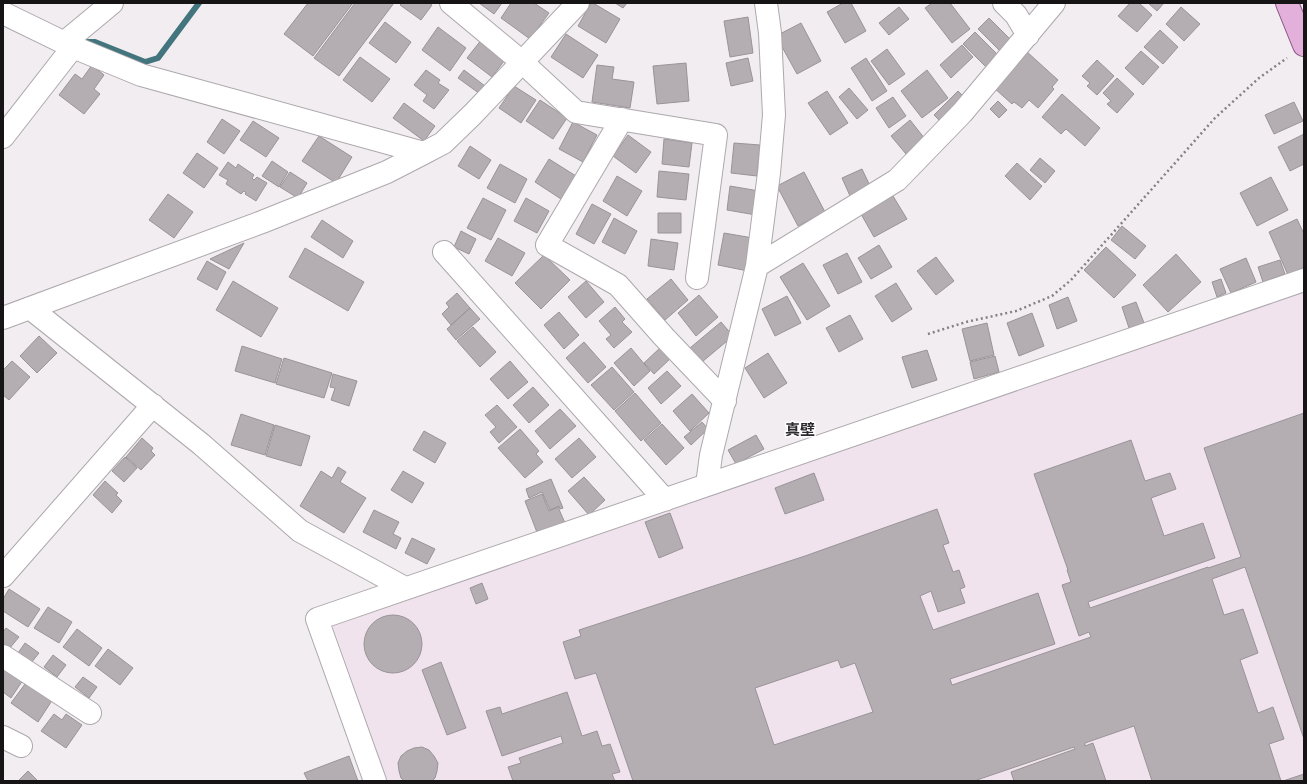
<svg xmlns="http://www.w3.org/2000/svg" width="1307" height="784" font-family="Overpass,'Noto Sans JP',sans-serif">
	<rect width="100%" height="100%" fill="#f2edf1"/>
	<path fill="#f0e3ed" d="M1304,288v493h-917l-55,-158z"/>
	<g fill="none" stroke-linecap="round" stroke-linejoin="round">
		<path stroke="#42757d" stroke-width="6" d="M86,42h9l50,20 13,-4 41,-55"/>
	</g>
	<path fill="#b4aeb2" stroke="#999498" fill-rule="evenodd" d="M308,3h45l-40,53 -29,-22z
		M355,3h39l-55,73 -25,-18z
		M402,3h27l3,2 -11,15 -21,-15z
		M479,3h23l-8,11z
		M511,3h23l15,10 -19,26 -29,-21z
		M591,3h2l27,16 -14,24 -28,-17z
		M615,3h12l-4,5z
		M843,3h8l15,28 -21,12 -18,-31z
		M932,3h18l20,26 -18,14 -27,-35z
		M1130,3h9l13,12 -15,17 -19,-16z
		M1148,3h16l-7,8z
		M899,7l10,12 -20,16 -10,-12z
		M1181,7l19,17 -16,17 -18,-17z
		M748,17l5,36 -23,4 -6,-36z
		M989,18l23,23 -11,11 -23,-23z
		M385,22l26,20 -15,21 -27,-20z
		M801,23l20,38 -24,13 -21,-38z
		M438,27l28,21 -16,23 -28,-21z
		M1160,30l18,17 -15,17 -19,-17z
		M975,32l24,24 -12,12 -24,-24z
		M566,34l32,21 -15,23 -32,-21z
		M482,39l25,18 -15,20 -25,-19z
		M962,45l11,12 -22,21 -11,-13z
		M887,49l18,25 -16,11 -18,-24z
		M1026,51l32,29 -6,7 2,2 -16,19 -9,-8 -7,8 -8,-6 -2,2 -19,-17z
		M1141,51l18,16 -16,18 -18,-17z
		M360,57l30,22 -18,23 -29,-22z
		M748,58l5,23 -22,5 -5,-23z
		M866,58l21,33 -15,10 -21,-33z
		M1097,60l17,16 -17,19 -10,-9 3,-3 -8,-7z
		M686,63l3,38 -32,3 -4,-38z
		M92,65l12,10 -10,14 6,5 -16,20 -25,-19 16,-21 7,5z
		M597,65l17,2 -2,12 22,3 -4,26 -38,-6z
		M426,70l14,10 -2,3 11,7 -15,19 -11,-8 4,-6 -13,-10z
		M464,70l21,16 -5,8 -22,-16z
		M927,70l21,28 -26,20 -21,-27z
		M1117,78l17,16 -17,19 -10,-9 4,-3 -8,-8z
		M514,86l22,14 -15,23 -22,-15z
		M849,88l19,22 -11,9 -18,-22z
		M827,91l21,32 -18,12 -22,-32z
		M958,91l7,7 -24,24 -7,-7z
		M1062,94l38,34 -15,18 -19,-17 -5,5 -19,-17z
		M893,97l13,19 -17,12 -13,-20z
		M540,100l27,18 -14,21 -27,-18z
		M998,101l9,9 -8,8 -9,-9z
		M1294,102l9,19 -29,13 -9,-19z
		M404,103l31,23 -11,15 -31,-23z
		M222,119l18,12 -16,23 -17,-12z
		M910,120l15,19 -19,15 -15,-18z
		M253,121l26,17 -13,19 -26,-17z
		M573,122l24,13 -14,27 -24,-13z
		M1304,134v30l-14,7 -12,-24z
		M628,135l23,17 -15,21 -23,-17z
		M319,136l33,21 -16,26 -34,-22z
		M664,139l28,4 -3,24 -27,-3z
		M734,143l26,2 -3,31 -26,-3z
		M470,146l21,14 -12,19 -21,-13z
		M197,153l21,15 -14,20 -21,-15z
		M1040,158l15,13 -10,12 -15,-13z
		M549,159l27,17 -15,23 -26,-17z
		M272,161l16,11 -9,15 -17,-11z
		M228,162l8,6 2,-4 16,11 -2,3 2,2 3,-3 10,6 -11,18 -11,-7 1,-2 -2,-1 -3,3 -15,-10 2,-4 -9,-5z
		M1017,163l25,23 -12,14 -25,-24z
		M500,164l27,15 -12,24 -28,-15z
		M862,169l9,19 -20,10 -9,-20z
		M659,171l30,3 -3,26 -29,-3z
		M290,172l17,11 -9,15 -18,-11z
		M804,172l21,40 -27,14 -21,-40z
		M617,176l25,15 -15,25 -24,-15z
		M1271,177l17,33 -31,16 -17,-33z
		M730,186l29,5 -3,24 -29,-5z
		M168,194l25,18 -19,26 -25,-18z
		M893,196l14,23 -33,18 -13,-23z
		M483,198l23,12 -15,30 -24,-12z
		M526,198l23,13 -12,22 -23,-12z
		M592,204l19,10 -17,30 -18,-10z
		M658,213h23v20h-23z
		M614,218l23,13 -12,23 -23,-12z
		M1297,219l7,15v33l-16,8 -19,-43z
		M322,220l31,21 -10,17 -32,-21z
		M1122,226l24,20 -11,13 -24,-19z
		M461,231l15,8 -7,15 -15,-7z
		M724,233l29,5 -5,33 -30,-6z
		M498,238l27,15 -13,23 -27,-15z
		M651,239l27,4 -4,27 -26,-4z
		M244,243l-15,26 -19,-10z
		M879,245l13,22 -21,12 -13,-21z
		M1106,247l30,28 -22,23 -30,-28z
		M305,248l59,34 -16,29 -59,-34z
		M847,253l15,29 -24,12 -15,-29z
		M1176,254l25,28 -33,30 -25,-27z
		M544,255l26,25 -29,29 -26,-26z
		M936,257l18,24 -18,14 -19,-24z
		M1246,258l10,24 -25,11 -11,-24z
		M1280,260l5,14 -22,8 -5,-15z
		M207,261l19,11 -9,18 -20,-11z
		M803,263l27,43 -23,14 -27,-43z
		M671,279l17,21 -23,20 -18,-21z
		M1221,279l5,14 -9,4 -5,-15z
		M233,281l45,27 -17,29 -45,-27z
		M586,281l18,21 -18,16 -18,-21z
		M896,283l16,26 -20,13 -17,-26z
		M457,293l13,15 -19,17 -9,-11 7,-7 -3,-4z
		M699,295l19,22 -22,19 -18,-23z
		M787,296l14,27 -26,13 -13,-27z
		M1068,297l9,24 -20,8 -8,-24z
		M1136,302l8,21 -15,5 -7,-21z
		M615,307l10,12 -3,3 10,10 -18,16 -8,-9 5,-4 -12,-14z
		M470,308l10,11 -24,21 -9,-11z
		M559,312l20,23 -15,14 -20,-24z
		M1032,313l12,33 -25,10 -12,-33z
		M850,315l13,24 -24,13 -13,-24z
		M721,322l12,14 -31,26 -12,-14z
		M987,323l7,32 -24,6 -8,-32z
		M473,327l23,25 -16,15 -23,-26z
		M39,336l18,17 -20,20 -17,-17z
		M584,342l22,25 -18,16 -22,-25z
		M242,346l40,13 -7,24 -40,-12z
		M662,346l10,11 -18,17 -10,-11z
		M631,348l19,23 -16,15 -20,-23z
		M927,350l10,30 -25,8 -10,-31z
		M768,353l19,30 -23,15 -19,-30z
		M995,356l4,16 -25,7 -4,-17z
		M284,358l48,15 -8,25 -48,-14z
		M12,361l18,16 -21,23 -6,-5v-25z
		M510,361l18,21 -20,17 -18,-20z
		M612,367l22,25 -20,18 -23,-25z
		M667,371l14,15 -20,18 -13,-16z
		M333,374l24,7 -8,25 -18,-6 4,-12 -5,-1z
		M533,387l16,18 -20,18 -16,-18z
		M635,393l26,30 -20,18 -26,-30z
		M692,394l17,19 -19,18 -17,-20z
		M497,405l20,22 -18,16 -9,-11 6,-5 -11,-12z
		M560,409l16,17 -26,23 -15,-18z
		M1304,413v326l-59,-172 -33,12 12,36 19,-6 15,44 -18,7 18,53 15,-6 11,32 -15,5 12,37h-129l-18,-55 -49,17v3l8,-3 13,38h-92l-3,-9 64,-23 -1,-2 -100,34h-341l-37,-108 -21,6 -12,-37 18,-6 -2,-6 226,-74 132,-47 12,34 -6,2 10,27 6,-2 6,17 -5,2 5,14 -27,9 -7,-21 -11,5 13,34 105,-37 17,51 -105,35 2,6 139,-48 -2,-5 -10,4 -17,-51 9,-3 -4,-12h1l-34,-96 97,-34 14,41 25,-8 6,16 -25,9 13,38 39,-13 12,35 -127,44 2,6 118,-41v1l33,-11 -37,-109zM838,660l3,8 14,-5 18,49 -99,33 -19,-57z
		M241,414l33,11 -9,30 -34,-10z
		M702,422l6,7 -17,16 -7,-8z
		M662,424l22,24 -18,17 -22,-25z
		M275,425l35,11 -9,30 -35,-10z
		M520,429l19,22 -3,3 7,8 -18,16 -27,-30z
		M424,431l22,12 -11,20 -22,-13z
		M756,435l8,14 -28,15 -8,-14z
		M142,438l11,10 -2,3 4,4 -14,15 -15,-13z
		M579,438l17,19 -24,21 -17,-19z
		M125,457l12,11 -13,14 -12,-11z
		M338,467l8,5 -6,10 26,16 -22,35 -44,-27 21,-35 11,7z
		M403,471l21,12 -12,20 -21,-13z
		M814,473l10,27 -39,14 -10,-26z
		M584,477l21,23 -16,15 -21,-24z
		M551,479l12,29 -3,1 -1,-3 -9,4 -8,-18 -13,6 -3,-9z
		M105,481l13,12 -2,2 6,6 -10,12 -19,-18z
		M542,494l7,17 9,-4 7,16 -27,12 -13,-34z
		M374,510l25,12 -6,12 8,4 -5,11 -33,-17z
		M670,513l13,35 -24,10 -14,-36z
		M412,538l23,11 -8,15 -22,-11z
		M482,583l6,16 -12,5 -6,-16z
		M9,589l31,20 -12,18 -25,-16v-12z
		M48,607l24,15 -13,21 -25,-15z
		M364 644a29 29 0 1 1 58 0a29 29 0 1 1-58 0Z
		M6,628l13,9 -10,12 -6,-5v-12z
		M77,629l25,19 -13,18 -26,-19z
		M25,643l14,10 -8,10 -13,-10z
		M108,649l25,19 -13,17 -25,-19z
		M53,655l13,10 -9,12 -13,-10z
		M441,662l25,66 -19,7 -25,-65z
		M3,666l20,14 -12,18 -8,-6z
		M83,677l14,10 -8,11 -14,-11z
		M28,680l25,19 -15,23 -27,-19z
		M567,692l15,44 15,-5 5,15 8,-2 10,28 -8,2 3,7h-102l-5,-14 13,-4 -2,-5 44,-15 -2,-7 -59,20 -16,-45 14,-4 2,7z
		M54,714l8,6 4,-6 16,11 -16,23 -25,-17z
		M422,747l7,3 5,6 4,7 -1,8 -2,7 -3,3h-28l-3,-3 -2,-7 -1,-8 3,-7 6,-5 7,-3z
		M349,756l9,25h-50l-4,-8z
		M28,771l10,10h-20z
		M1304,774v7h-21z"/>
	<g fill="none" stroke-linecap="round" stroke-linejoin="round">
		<g stroke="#ada8ac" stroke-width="24">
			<path id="minor" d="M451,3l71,59 54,50 140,23 -19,143
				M1004,3l12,12 12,20
				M3,13l70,34 68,28 283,78
				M65,42l47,-39
				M622,119l-75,126 71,40 46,52 61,64
				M3,137l70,-90
				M444,252l221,248
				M757,266l140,-86 65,-67 92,-110
				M30,308l171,136 99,87 105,57
				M3,318l259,-96 125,-50 37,-19 19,-10 30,-29 105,-111
				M707,485l4,-30 46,-189 12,-93 5,-58 -4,-82 -4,-30
				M3,576l150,-171
				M3,656l87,57
				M3,737l18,9
				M375,781l-58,-162 987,-339"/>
		</g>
		<g stroke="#8e5785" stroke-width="24">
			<path id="major" d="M1287,3l17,42"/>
		</g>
		<path stroke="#848083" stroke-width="2.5" stroke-dasharray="2 3" stroke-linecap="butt" d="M928,334l38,-12 50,-11 36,-15 19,-16 144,-162 44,-40 28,-20"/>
		<use href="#minor" stroke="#fff" stroke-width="22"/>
		<use href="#major" stroke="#e2b0da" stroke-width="22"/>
	</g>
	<g text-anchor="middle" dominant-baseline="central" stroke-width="3" stroke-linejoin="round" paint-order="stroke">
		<g font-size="15" font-weight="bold" fill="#2d292c" stroke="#fff">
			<text x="800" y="431">真壁</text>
		</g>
	</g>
	<rect width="1307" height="784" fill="none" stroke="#161415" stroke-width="8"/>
</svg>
